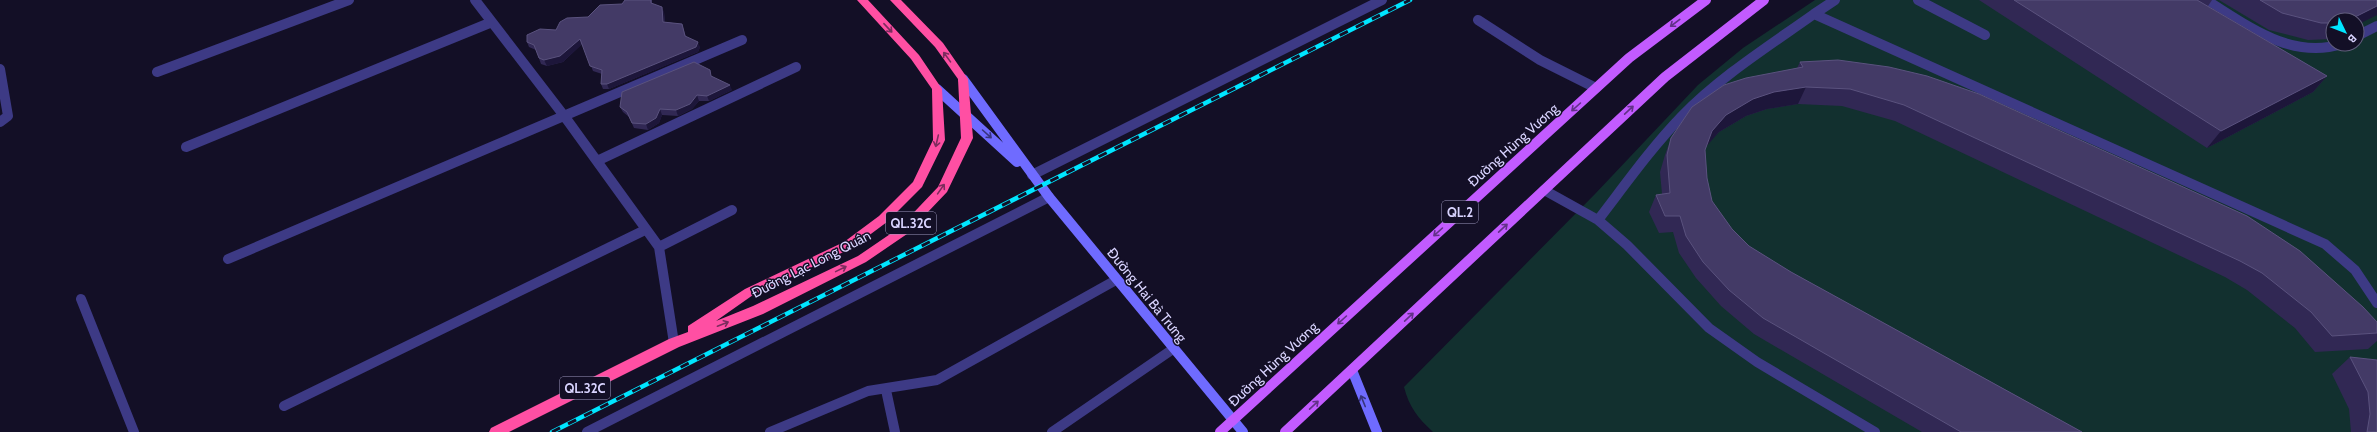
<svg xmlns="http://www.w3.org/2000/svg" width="2377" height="432" font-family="Cabin,sans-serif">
	<rect width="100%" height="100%" fill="#130f26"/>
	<path fill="#12302f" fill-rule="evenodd" d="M1815,0h562v432h-944c-15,-14 -24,-25 -29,-45l191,-193 103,-109 45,-37zM2333,20h24v24h-24z"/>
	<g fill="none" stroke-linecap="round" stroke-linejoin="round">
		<path stroke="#3d3a85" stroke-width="10" d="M475,0l90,117 94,130 15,96
			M1918,0l67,35
			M2206,0c42,26 85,60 136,44
			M1814,14l21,-14
			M1478,20l62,40 56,28
			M2357,36l20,-10
			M0,69l8,47 -8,6
			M157,72l192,-72
			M186,147l306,-125
			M597,161l199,-94
			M1032,175l350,-175
			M1544,190l54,30 29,25 82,83 48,34 118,70
			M1598,220c27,-35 53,-72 84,-104 39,-40 87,-70 132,-102l511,230 30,26 22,33
			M659,247l73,-37
			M228,259l514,-219
			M81,299l53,133
			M284,406l361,-176"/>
		<path stroke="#3d3a85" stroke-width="10" d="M886,390l9,42
			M587,432l462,-235
			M770,432l98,-41 69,-11 179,-100
			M1052,432l121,-83"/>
		<path stroke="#6f6bff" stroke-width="10" d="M963,79l86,118 194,235
			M937,89l80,73
			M1352,370l25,62"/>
		<path stroke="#c25bff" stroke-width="10" d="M1220,432l409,-374 77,-58
			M1285,432l380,-355 99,-77"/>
		<path fill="#ff4fa3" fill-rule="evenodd" d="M857,0h11l51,55 23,34 3,51 -23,47 -35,35 -35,26 -99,47 -37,26 37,-15 105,-50 41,-28 39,-41 23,-49 -3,-59 -23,-32 -45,-47h11l42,43 25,36 5,59 -26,54 -40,42 -41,28 -103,52 -84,33 -170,85h-20l2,-4 178,-89 19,-7v-6l57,-37 99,-47 35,-26 34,-34 20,-42 -1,-51 -21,-30z"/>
		<g stroke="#00e5ff" stroke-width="4.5">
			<path id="rail" d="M552,432l858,-432"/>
		</g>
		<use href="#rail" stroke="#130f26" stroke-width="3" stroke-dasharray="9" stroke-linecap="butt"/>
	</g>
	<path fill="#312854" d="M625,0h27v4l12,8 1,10 17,2 4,13 14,10 -2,5 -89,37h-6l-2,-5 1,-10 -9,-3 -11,-27 -19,18 -16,4 -6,-2 -5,-14 -7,-3 -2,-5 29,-12 66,-26z
		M1979,0h233l-4,6 119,70 -14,16 -106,56z
		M2219,0h158l-20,20h-24v18l-2,1 -23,1 -39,-10z
		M1838,60l539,262v19l-9,8 -53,3 -20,-24 -48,-38 -22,-13 -330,-156 -53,-15 -44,-2 -31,5 -21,7 -27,16 -13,14 -1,4 2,28 5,23 20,28 17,17 42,26 291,160h-160l-168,-98 -33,-28 -25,-28 -17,-25 -6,-21 -14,1 -10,-21 7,-17 6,-1 -2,-22 5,-17 6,-17 126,-70 3,-6z
		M712,76l20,14 -23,11h-10l-7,8 -14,7 -16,-1 -3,8 -11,7 -14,-2 -5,-11 -6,-5 -3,-5z
		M2350,357l27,3v72h-26l-2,-23 -17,-35z"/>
	<path fill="#1d163a" d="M2377,6v9l-20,10v-5h-8z
		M662,7l2,5 1,15 -2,-5z
		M580,39l2,5 -19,18 -16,4 -3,-6z
		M698,42l2,5 -2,5 -89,37 -2,-5z
		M2327,76l-14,16 -106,56 14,-17z
		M730,85l2,5 -23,11 -2,-5z
		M1806,87l-8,17 -31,5 -21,7 -27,16 -14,16 7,-17 14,-16 27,-16 21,-7z
		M697,95l2,6 -7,8 -14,7 -2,-6z
		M660,109l2,6 -3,8 -11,7 -2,-6z"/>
	<path fill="#433a66" stroke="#5a527e" d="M625,0h26v3l11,4 1,15 19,2 3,12 13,6 -2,5 -89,37h-6l1,-14 -12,-4 -10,-27 -20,17 -16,4 -5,-2 -5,-13 -7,-3v-7l13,-6 16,1 4,-8 7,-4 21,-1 12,-12 22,-1z
		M2014,0h183l130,76 -106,55z
		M2260,0h117v6l-28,14h-16v3h-12l-39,-10z
		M1838,60l51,7 38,9 52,18 268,122 53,35 63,56 14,15v11l-45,3 -21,-24 -49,-39 -22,-12 -336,-156 -54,-16 -44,-2 -32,5 -21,7 -27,16 -14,16 -7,19 2,28 5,23 20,28 17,17 42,26 291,160h-121l-198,-114 -34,-28 -26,-28 -17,-26 -6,-20h-15l-9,-21 14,-2 -3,-38 4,-17 21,-31 32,-22 22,-7 57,-11 -3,-5z
		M694,62l16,8 1,6 19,9 -23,11 -10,-1 -7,9 -14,6 -16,-1 -4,9 -10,6 -14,-1 -5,-11 -7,-5 2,-15z
		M2350,357l27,3v72h-10l3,-18 -2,-22z"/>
	<defs><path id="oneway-shaft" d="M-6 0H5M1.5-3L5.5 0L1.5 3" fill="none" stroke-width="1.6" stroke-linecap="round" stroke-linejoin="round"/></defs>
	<g stroke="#623188">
		<use href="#oneway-shaft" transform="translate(1675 23) rotate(143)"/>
		<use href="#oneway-shaft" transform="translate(1576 107) rotate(138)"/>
		<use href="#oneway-shaft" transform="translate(1629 110) rotate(-43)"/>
		<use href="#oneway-shaft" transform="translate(1503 228) rotate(-43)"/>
		<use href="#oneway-shaft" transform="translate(1438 232) rotate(138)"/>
		<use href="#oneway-shaft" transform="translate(1409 317) rotate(-43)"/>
		<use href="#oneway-shaft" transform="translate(1342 320) rotate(138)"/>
		<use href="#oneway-shaft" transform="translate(1314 405) rotate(-43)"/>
	</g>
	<g stroke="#7d2c5e">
		<use href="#oneway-shaft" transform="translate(888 28) rotate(47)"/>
		<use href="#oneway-shaft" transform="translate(947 57) rotate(-126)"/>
		<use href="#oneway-shaft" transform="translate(937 141) rotate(103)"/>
		<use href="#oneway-shaft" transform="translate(941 189) rotate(-55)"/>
		<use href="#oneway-shaft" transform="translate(841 269) rotate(-26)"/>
		<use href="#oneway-shaft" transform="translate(723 324) rotate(-21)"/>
	</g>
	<g stroke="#38347d">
		<use href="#oneway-shaft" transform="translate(987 134) rotate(42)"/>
		<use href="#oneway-shaft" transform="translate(1363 401) rotate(-112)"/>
	</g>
	<g text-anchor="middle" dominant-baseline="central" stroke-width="3" stroke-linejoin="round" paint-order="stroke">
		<g fill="#130f26" stroke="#9e99be" stroke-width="1">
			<rect x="1442" y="201" width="36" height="22" rx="3"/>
			<rect x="886" y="212" width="50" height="22" rx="3"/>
			<rect x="560" y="377" width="50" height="22" rx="3"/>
		</g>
		<g font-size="13" font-weight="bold" fill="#d9d4ff">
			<text x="1460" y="212">QL.2</text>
			<text x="911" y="223">QL.32C</text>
			<text x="585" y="388">QL.32C</text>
		</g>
		<g font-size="14" fill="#d9d4ff" stroke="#130f26">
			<text transform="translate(1513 145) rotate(-42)">Đường Hùng Vương</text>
			<text transform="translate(811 264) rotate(-27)">Đường Lạc Long Quân</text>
			<text transform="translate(1147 295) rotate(51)">Đường Hai Bà Trưng</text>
			<text transform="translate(1273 364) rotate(-43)">Đường Hùng Vương</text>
		</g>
	</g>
	<g transform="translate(2345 32) rotate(133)"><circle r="19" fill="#130f26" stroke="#625e7d"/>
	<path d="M0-3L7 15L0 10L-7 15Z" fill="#00e5ff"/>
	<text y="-6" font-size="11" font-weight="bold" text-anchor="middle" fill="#d9d4ff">B</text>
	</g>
</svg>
